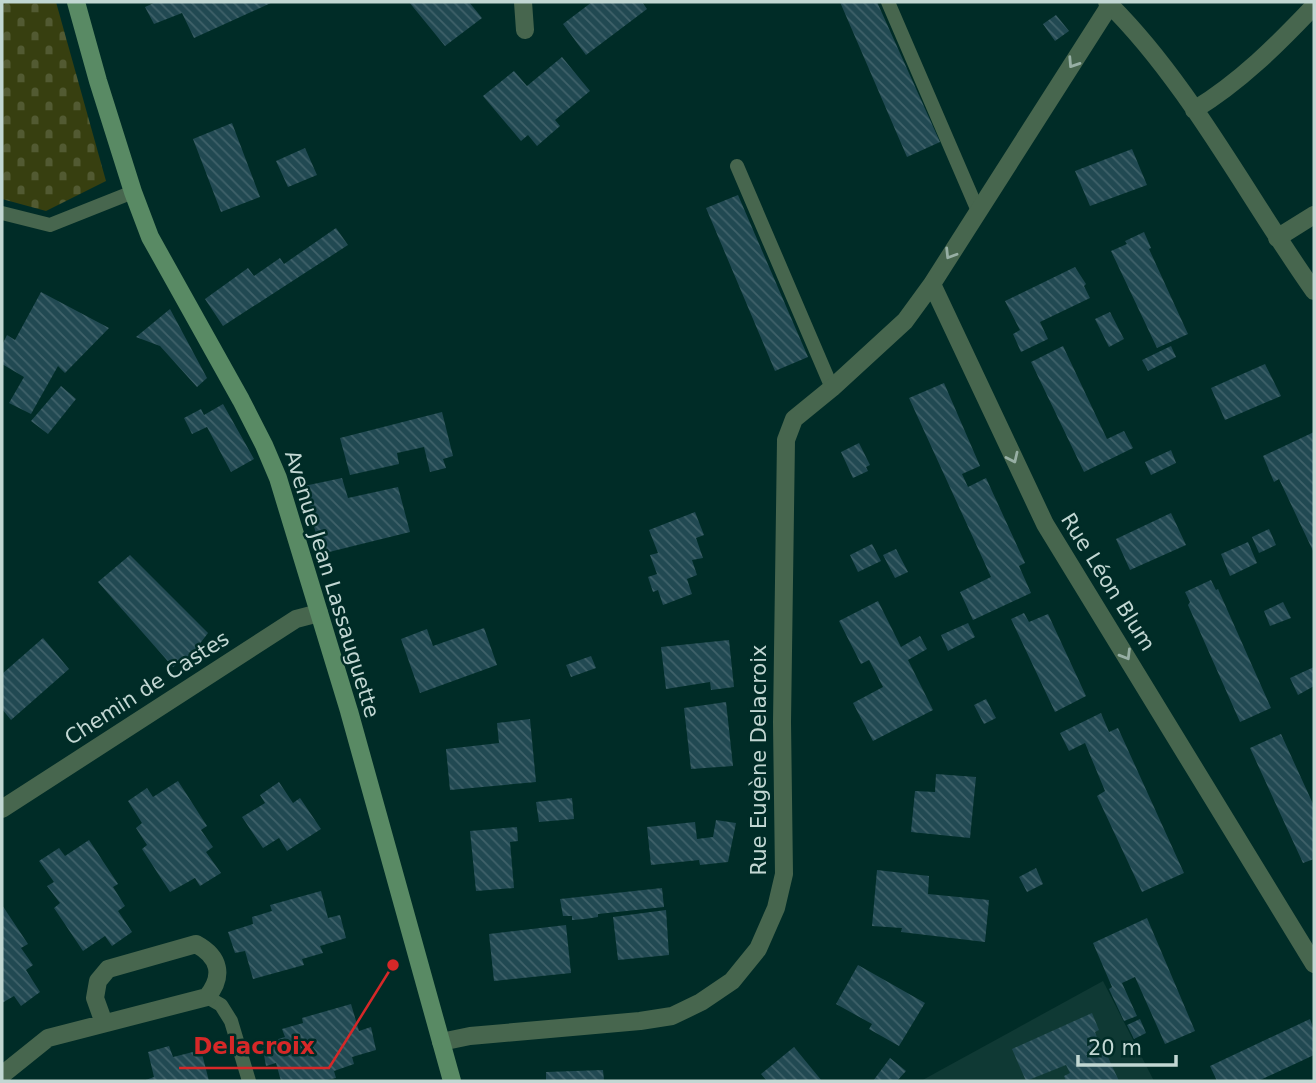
<svg xmlns="http://www.w3.org/2000/svg" width="1316" height="1083" font-family="'DejaVu Sans',sans-serif">
	<defs>
		<pattern id="cemetery-stones" width="16" height="16" patternUnits="userSpaceOnUse" patternTransform="scale(1.75)"><rect width="16" height="16" fill="#373f10"/><path d="M2 7V4a2 2 0 0 1 4 0v3zM10 15v-3a2 2 0 0 1 4 0v3z" fill="#525a32"/></pattern>
		<pattern id="building-back-hatch" width="6" height="6" patternUnits="userSpaceOnUse" patternTransform="scale(1.75)"><rect width="6" height="6" fill="#214952"/><path d="M-1 5l2 2M0 0l6 6M5-1l2 2" fill="none" stroke="#40626a"/></pattern>
	</defs>
	<rect width="100%" height="100%" fill="#002c27"/>
	<path fill="#0f3934" d="M1103,981l51,100h-233l18,-10z"/>
	<path fill="url(#cemetery-stones)" d="M2,2h54l50,179 -60,30 -44,-12z"/>
	<path fill="url(#building-back-hatch)" d="M156,2h117l-79,36 -12,-25 -28,11 -9,-17z
		M409,2h60l13,16 -37,28z
		M592,2h50l5,7 -61,46 -23,-31z
		M840,2h37l63,140 -33,15z
		M1056,15l13,16 -14,10 -12,-17z
		M562,57l28,34 -35,29 5,6 -23,20 -9,-11 -7,6 -38,-45 31,-25 13,15z
		M232,123l28,74 -39,15 -28,-73z
		M305,148l12,27 -29,12 -12,-26z
		M1132,149l15,36 -57,21 -15,-35z
		M738,195l70,162 -33,14 -69,-163z
		M336,228l12,17 -125,81 -18,-27 43,-31 6,8 26,-18 4,6z
		M1144,232l7,16 -2,1 39,85 -31,14 -46,-97 16,-7 -2,-3z
		M1075,267l11,17 -2,2 6,12 -50,24 8,17 -27,13 -8,-18 7,-4 -15,-29z
		M41,292l68,36 -44,45 -7,-7 -27,48 -22,-11 15,-26 -22,-13v-19l5,-10 8,5z
		M170,309l37,69 -10,9 -37,-41 -24,-9z
		M1110,312l14,27 -15,8 -14,-28z
		M1063,346l44,93 17,-8 9,17 -49,24 -53,-110z
		M1171,346l5,11 -28,14 -6,-11z
		M1265,364l16,32 -56,24 -14,-32z
		M944,383l36,83 -18,8 6,13 18,-9 39,85 -6,3 12,27 -58,27 -13,-28 31,-15 -82,-179z
		M61,386l15,13 -28,35 -17,-13z
		M223,404l31,55 -23,13 -24,-45 -15,7 -8,-16 17,-9 3,6z
		M442,412l11,44 -10,3 3,9 -16,4 -6,-25 -27,6 2,11 -49,11 -10,-37z
		M1314,432l-1,32 1,89 -35,-74 -5,3 -11,-26z
		M859,443l11,22 -4,2 2,4 -15,7 -12,-26z
		M1171,450l5,13 -25,12 -6,-13z
		M342,478l6,20 50,-11 12,45 -89,22 -17,-68z
		M695,512l9,23 -8,3 7,20 -11,2 5,15 -10,4 5,15 -29,11 -5,-15 -5,2 -5,-15 9,-3 -7,-19 8,-2 -9,-23z
		M1171,513l15,32 -56,25 -14,-31z
		M1269,529l7,16 -17,8 -7,-16z
		M1248,542l9,21 -27,13 -9,-22z
		M872,544l9,17 -23,11 -8,-17z
		M896,549l12,23 -13,6 -12,-23z
		M130,555l78,78 -16,21 -19,13 -75,-85z
		M1211,580l5,10 2,-1 53,119 -31,14 -52,-117 2,-3 -5,-10z
		M878,601l23,46 19,-11 7,13 -19,11 25,50 -60,31 -20,-38 30,-16 -14,-27 -8,4 -22,-43z
		M1283,602l8,16 -21,8 -6,-15z
		M1024,613l5,9 19,-8 38,82 -31,16 -44,-93z
		M968,623l7,14 -27,14 -7,-16z
		M484,628l13,37 -77,28 -19,-54 26,-10 6,17z
		M43,638l26,31 -58,51 -9,-11v-35z
		M729,640l5,47 -23,3 -1,-8 -44,7 -5,-42z
		M591,656l5,12 -25,9 -5,-12z
		M1314,667v19l-16,9 -8,-17z
		M986,699l10,19 -12,6 -10,-19z
		M726,702l7,64 -42,3 -7,-61z
		M1101,713l8,19 9,-4 66,145 -42,19 -45,-96 8,-5 -20,-48 -16,8 -9,-18z
		M530,719l6,63 -86,8 -4,-41 53,-6 -2,-20z
		M1281,734l33,72v53l-11,4 -53,-115z
		M936,774l40,3 -6,61 -59,-6 4,-41 20,1z
		M178,781l29,45 -6,4 12,17 -7,5 15,21 -21,13 -5,-8 -25,14 -28,-43 5,-4 -11,-17 6,-5 -14,-22 19,-13 6,9z
		M279,782l14,21 7,-5 21,31 -34,22 -8,-13 -16,10 -21,-31 23,-14 -5,-8z
		M572,798l2,21 -35,3 -3,-20z
		M716,820l20,3 -8,39 -28,3 -1,-5 -48,5 -4,-38 48,-5 2,17 16,-2z
		M517,827l1,14 -8,1 4,46 -38,3 -6,-60z
		M89,840l29,44 -5,3 12,19 -7,5 14,21 -20,14 -7,-10 -22,15 -29,-43 6,-5 -13,-17 7,-4 -15,-21 20,-13 6,8z
		M1036,868l7,16 -16,8 -8,-15z
		M877,870l52,6 -1,18 61,6 -4,42 -84,-10 1,-4 -30,-2z
		M662,888l2,19 -66,7v3l-13,2 -13,1v-4h-9l-3,-17z
		M321,891l7,27 12,-3 6,23 -26,8 3,7 -21,6 2,6 -51,14 -8,-28 -10,2 -7,-21 25,-8 -1,-7 20,-6 -2,-6z
		M2,905l26,39 -7,4 12,17 -7,5 14,22 -19,14 -7,-10 -12,7z
		M666,910l3,45 -51,5 -5,-43z
		M1147,918l48,113 -30,13 -30,-67 -13,6 15,33 -13,5 -15,-32 3,-2 -19,-44z
		M566,925l5,48 -77,8 -5,-47z
		M858,965l67,38 -26,43 -30,-17 3,-5 -36,-20z
		M351,1004l8,27 12,-4 5,23 -24,7 2,7 -20,7 2,7 -14,3h-41l-5,-18 -10,3 -4,-22 23,-7 -3,-8 21,-6 -1,-5z
		M1092,1013l7,17 -4,2 6,17 4,7 2,-1 12,26h-53l-2,-5 6,-3 -4,-8 -40,16 -14,-32z
		M1140,1019l6,14 -12,6 -7,-14z
		M1310,1019l4,11v25l-56,26h-41l-7,-15z
		M169,1046l4,11 28,-7 8,31h-66l11,-4 -6,-25z
		M794,1047l28,34h-55l-6,-7z
		M890,1058l16,13 -9,10h-24z
		M603,1070l1,11h-58v-9z"/>
	<g fill="none" stroke-linecap="round" stroke-linejoin="round">
		<path stroke="#47664e" stroke-width="14" d="M888,2l90,209
			M737,166l95,222
			M2,213l48,12 83,-33
			M207,997l14,8 10,16 18,60"/>
		<path stroke="#47664e" stroke-width="18" d="M523,2l2,28
			M1107,2c81,79 141,196 207,289
			M1110,5l-178,279 113,240 269,440
			M1194,110c46,-28 83,-65 120,-104
			M1277,238l37,-23
			M2,809l294,-190 23,-6
			M441,1042l29,-6 170,-15 32,-5 29,-14 31,-21 26,-32 18,-41 8,-34 -2,-152 4,-282 8,-21 38,-31 73,-67 27,-37
			M2,1075l46,-37 159,-41c17,-21 13,-40 -11,-53l-88,25 -10,12 -3,17 9,25"/>
		<path stroke="#598a64" stroke-width="18" d="M76,2l22,79 35,111 17,45 91,163 23,45 14,33 71,233 103,370"/>
	</g>
	<defs><path id="oneway-chevron" d="M-2-3.5L2.5 0L-2 3.5" fill="none" stroke-width="1.6" stroke-linecap="round" stroke-linejoin="round" transform="scale(1.75)"/></defs>
	<g stroke="#97afa4">
		<use href="#oneway-chevron" transform="translate(1073 63) rotate(123)"/>
		<use href="#oneway-chevron" transform="translate(950 254) rotate(122)"/>
		<use href="#oneway-chevron" transform="translate(1013 458) rotate(65)"/>
		<use href="#oneway-chevron" transform="translate(1126 655) rotate(59)"/>
	</g>
	<g text-anchor="middle" dominant-baseline="central" stroke-width="5" stroke-linejoin="round" paint-order="stroke">
		<g font-size="21" fill="#c2d7d3" stroke="#002c27">
			<text transform="translate(1108 582) rotate(58)">Rue Léon Blum</text>
			<text transform="translate(332 584) rotate(73)">Avenue Jean Lassauguette</text>
			<text transform="translate(147 688) rotate(-33)">Chemin de Castes</text>
			<text transform="translate(759 760) rotate(-90)">Rue Eugène Delacroix</text>
		</g>
	</g>
	<path fill="none" stroke="#d62828" stroke-width="2.5" d="M393 965L329 1068H179"/>
	<circle fill="#d62828" stroke="#002c27" stroke-width="2.5" cx="393" cy="965" r="7"/>
	<g font-size="23" text-anchor="middle" font-weight="bold" fill="#d62828" stroke="#002c27" stroke-width="5" stroke-linejoin="round" paint-order="stroke">
		<text x="254" y="1054">Delacroix</text>
	</g>
	<rect width="1316" height="1083" fill="none" stroke="#c2d7d3" stroke-width="7"/>
	<path d="M1078 1055v10h98v-10" fill="none" stroke="#c2d7d3" stroke-width="3.5"/>
	<text x="1088" y="1055" font-size="21" fill="#c2d7d3" stroke="#002c27" stroke-width="5" paint-order="stroke">20 m</text>
</svg>
